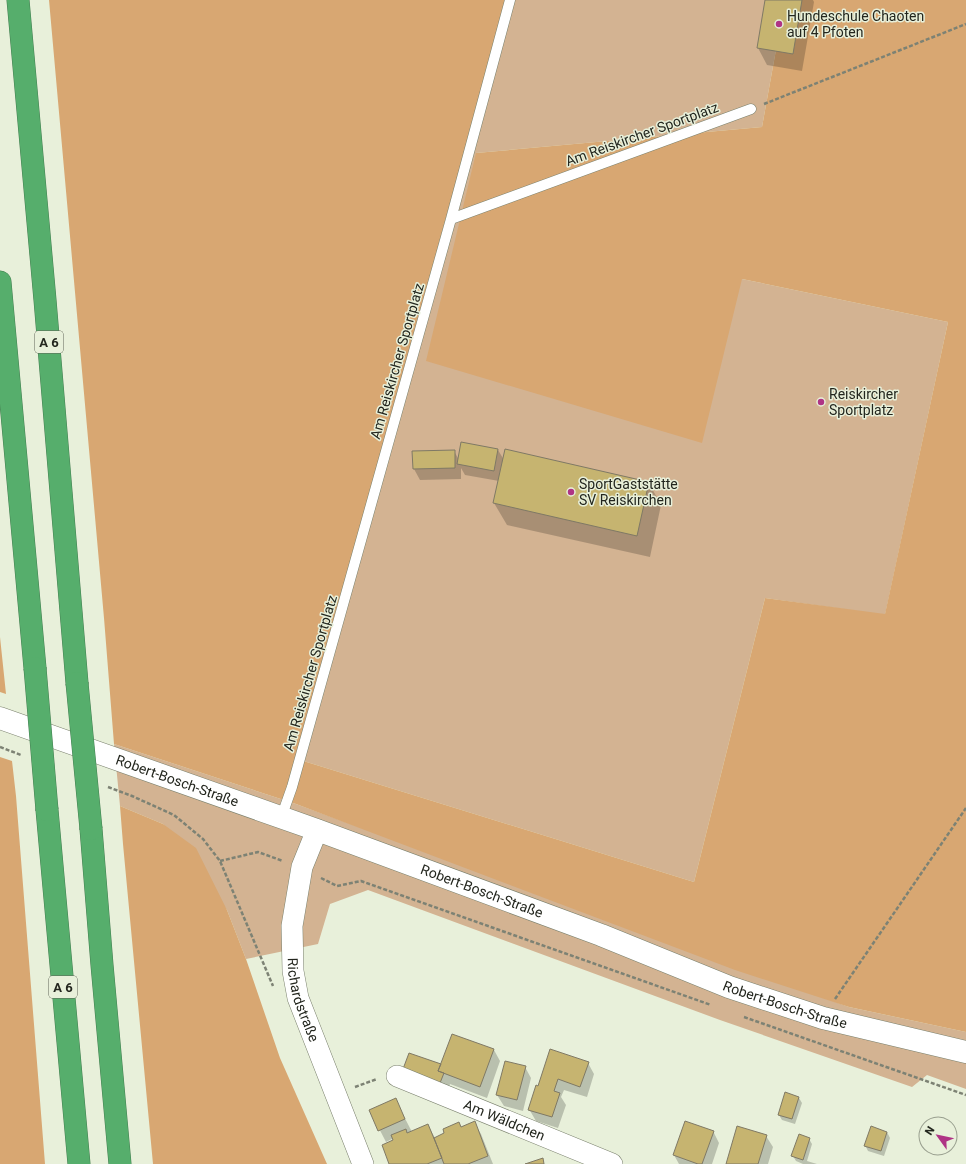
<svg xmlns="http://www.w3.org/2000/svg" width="966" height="1164" font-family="Roboto,sans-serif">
	<rect width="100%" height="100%" fill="#e8f0da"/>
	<path fill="#d3b392" d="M506,0h279l-23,127 -286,26 266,126 206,43 -63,293 -120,-17 -71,284 -397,-123z
		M114,744l182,60 553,203 117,25v57l-39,-14 -15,12 -192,-67 -352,-130 -38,14 -12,40 -72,15 -19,-49 -64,-86 -43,-18z"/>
	<path fill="#d8a772" d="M49,0h457l-209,759 397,123 71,-284 120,16 63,-292 -206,-43 -40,164 -276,-82 50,-208 286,-26 23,-127h181v1032l-117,-25 -114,-37 -439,-166 -182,-60 -10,-126z
		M0,637l6,57 -6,-2z
		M0,757l12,4 4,35 29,368h-45z
		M120,806l43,18 33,24 31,62 19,49 34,99 47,106h-174l-30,-320z"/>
	<path fill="#0003" d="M766,0h47l1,2 -12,69 -35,-6 -9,-17z
		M498,450l6,10 145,23 12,22 -11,52 -143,-32 -13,-22 5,-22 -34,-6 -4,-7v11l-41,1 -6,-11 40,-18 5,9z
		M453,1035l41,15 6,11 -13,37 -37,-14 -4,9 -36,-13 31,-14z
		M588,1063l6,11 -7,23 -23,-7 -3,7 5,8 -8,23 -22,-7 -7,-12 10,-22z
		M525,1067l6,11 -8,33 -19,-5 -7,-11z
		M799,1098l3,5 -7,21 -13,-4 -3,-5z
		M395,1099l17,33 16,-7 7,13 39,-15 7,11 12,30h-103l4,-23v-3l-8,4 -16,-31z
		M713,1131l6,12 -7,21h-33l-5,-9z
		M887,1132l3,6 -6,18 -16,-5 -3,-6z
		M766,1136l7,11 -5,17h-41z
		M809,1139l3,5 -5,17 10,3h-14l-7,-3 -3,-5z"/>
	<path fill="#c6b470" stroke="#7f7965" d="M765,0h37l-9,54 -36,-6z
		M461,442l37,7 -4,22 -37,-7z
		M505,449l144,33 -12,54 -144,-33z
		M455,450v18l-42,1 -1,-18z
		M452,1034l42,15 -14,38 -42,-16z
		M550,1049l39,13 -9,25 -22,-8 -4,12 6,2 -8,24 -24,-7 8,-25 2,1z
		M409,1053l32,11 -3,7 6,2 -4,10 -37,-14z
		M505,1061l21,5 -9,34 -21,-5z
		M785,1092l14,5 -7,22 -14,-4z
		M396,1098l9,21 -27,12 -9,-21z
		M475,1121l13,35 -20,8h-24l-10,-26 10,-5 -1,-4 16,-7 2,5z
		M685,1121l29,10 -12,33h-4l-25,-9z
		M428,1124l14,34 -15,6h-38l-7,-19 11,-5 -2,-5 15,-6 1,4z
		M737,1126l30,9 -9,29h-32z
		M871,1126l16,6 -6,19 -17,-5z
		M799,1134l11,4 -7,22 -12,-4z
		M543,1158l1,6h-19z"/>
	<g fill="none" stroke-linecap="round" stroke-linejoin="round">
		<g stroke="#7a806d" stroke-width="11">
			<path id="service" d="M451,219l59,-219
				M281,818l11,-31 159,-568 300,-110"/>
		</g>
		<g stroke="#7a806d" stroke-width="22">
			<g id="minor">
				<path id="s1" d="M317,830l-15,37 -10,59 1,45 5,27 65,166"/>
				<path id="s2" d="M397,1076l215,88"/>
			</g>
		</g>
		<g stroke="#7a806d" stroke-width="23">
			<g id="secondary">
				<path id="s3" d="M0,718l317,112 284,105 128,52 94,31 143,34"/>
			</g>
		</g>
		<g stroke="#447e51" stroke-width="23">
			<path id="motorway" d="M18,0l27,300 32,383
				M0,282l35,386
				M47,810l32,354
				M91,829l11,136 18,199"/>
		</g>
		<path stroke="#7d8274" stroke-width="2.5" stroke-dasharray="4 2" stroke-linecap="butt" d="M764,104l202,-80
			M0,747l21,8
			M108,787l24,9 42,19 29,24 17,22 53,125
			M220,861l38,-9 25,9
			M321,878l16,8 24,-5 350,124
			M835,999l131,-191
			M744,1017l222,78
			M355,1087l22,-8"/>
		<use href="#service" stroke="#fff" stroke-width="10"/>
		<use href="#minor" stroke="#fff" stroke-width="21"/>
		<use href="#secondary" stroke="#fff" stroke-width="22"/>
		<use href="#motorway" stroke="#56ae6c" stroke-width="22"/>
		<g stroke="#447e51" stroke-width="23" stroke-linecap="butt">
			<path id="motorway-bridge" d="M35,668l12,142
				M77,683l14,146"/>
		</g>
		<use href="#motorway-bridge" stroke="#56ae6c" stroke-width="22"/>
	</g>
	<g fill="#af3385" stroke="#e8f0da" stroke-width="1.5">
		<circle cx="779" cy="24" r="4"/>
		<circle cx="821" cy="402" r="4"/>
		<circle cx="571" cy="492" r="4"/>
	</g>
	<g text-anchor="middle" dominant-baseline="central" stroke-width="3" stroke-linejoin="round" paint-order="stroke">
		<g fill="#e8f0da" stroke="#5e6356" stroke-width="1">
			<rect x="35" y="331" width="28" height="22" rx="3"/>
			<rect x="49" y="976" width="28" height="22" rx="3"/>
		</g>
		<g font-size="13" font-weight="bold" fill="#23261e">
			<text x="49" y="342">A 6</text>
			<text x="63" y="987">A 6</text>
		</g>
		<g font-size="14" fill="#23261e" stroke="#e8f0da" text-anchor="start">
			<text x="787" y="16">Hundeschule Chaoten<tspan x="787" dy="16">auf 4 Pfoten</tspan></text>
			<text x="829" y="394">Reiskircher<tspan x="829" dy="16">Sportplatz</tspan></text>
			<text x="579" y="484">SportGaststätte<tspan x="579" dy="16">SV Reiskirchen</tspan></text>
		</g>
		<g font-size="14" fill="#23261e" stroke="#e8f0da">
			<text transform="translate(642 134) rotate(-20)">Am Reiskircher Sportplatz</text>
			<text transform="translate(397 361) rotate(-74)">Am Reiskircher Sportplatz</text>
			<text transform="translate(310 673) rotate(-74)">Am Reiskircher Sportplatz</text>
			<text stroke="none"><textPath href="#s3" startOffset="188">Robert-Bosch-Straße</textPath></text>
			<text stroke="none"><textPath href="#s3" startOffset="512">Robert-Bosch-Straße</textPath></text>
			<text stroke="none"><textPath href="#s1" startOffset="175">Richardstraße</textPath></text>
			<text stroke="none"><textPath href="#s3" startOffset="836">Robert-Bosch-Straße</textPath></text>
			<text stroke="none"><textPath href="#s2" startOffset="116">Am Wäldchen</textPath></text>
		</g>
	</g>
	<g transform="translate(938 1136) rotate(303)"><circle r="19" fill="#e8f0da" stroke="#999f8f"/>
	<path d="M0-3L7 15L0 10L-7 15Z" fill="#af3385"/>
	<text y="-6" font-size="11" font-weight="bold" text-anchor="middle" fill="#23261e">N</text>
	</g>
</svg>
